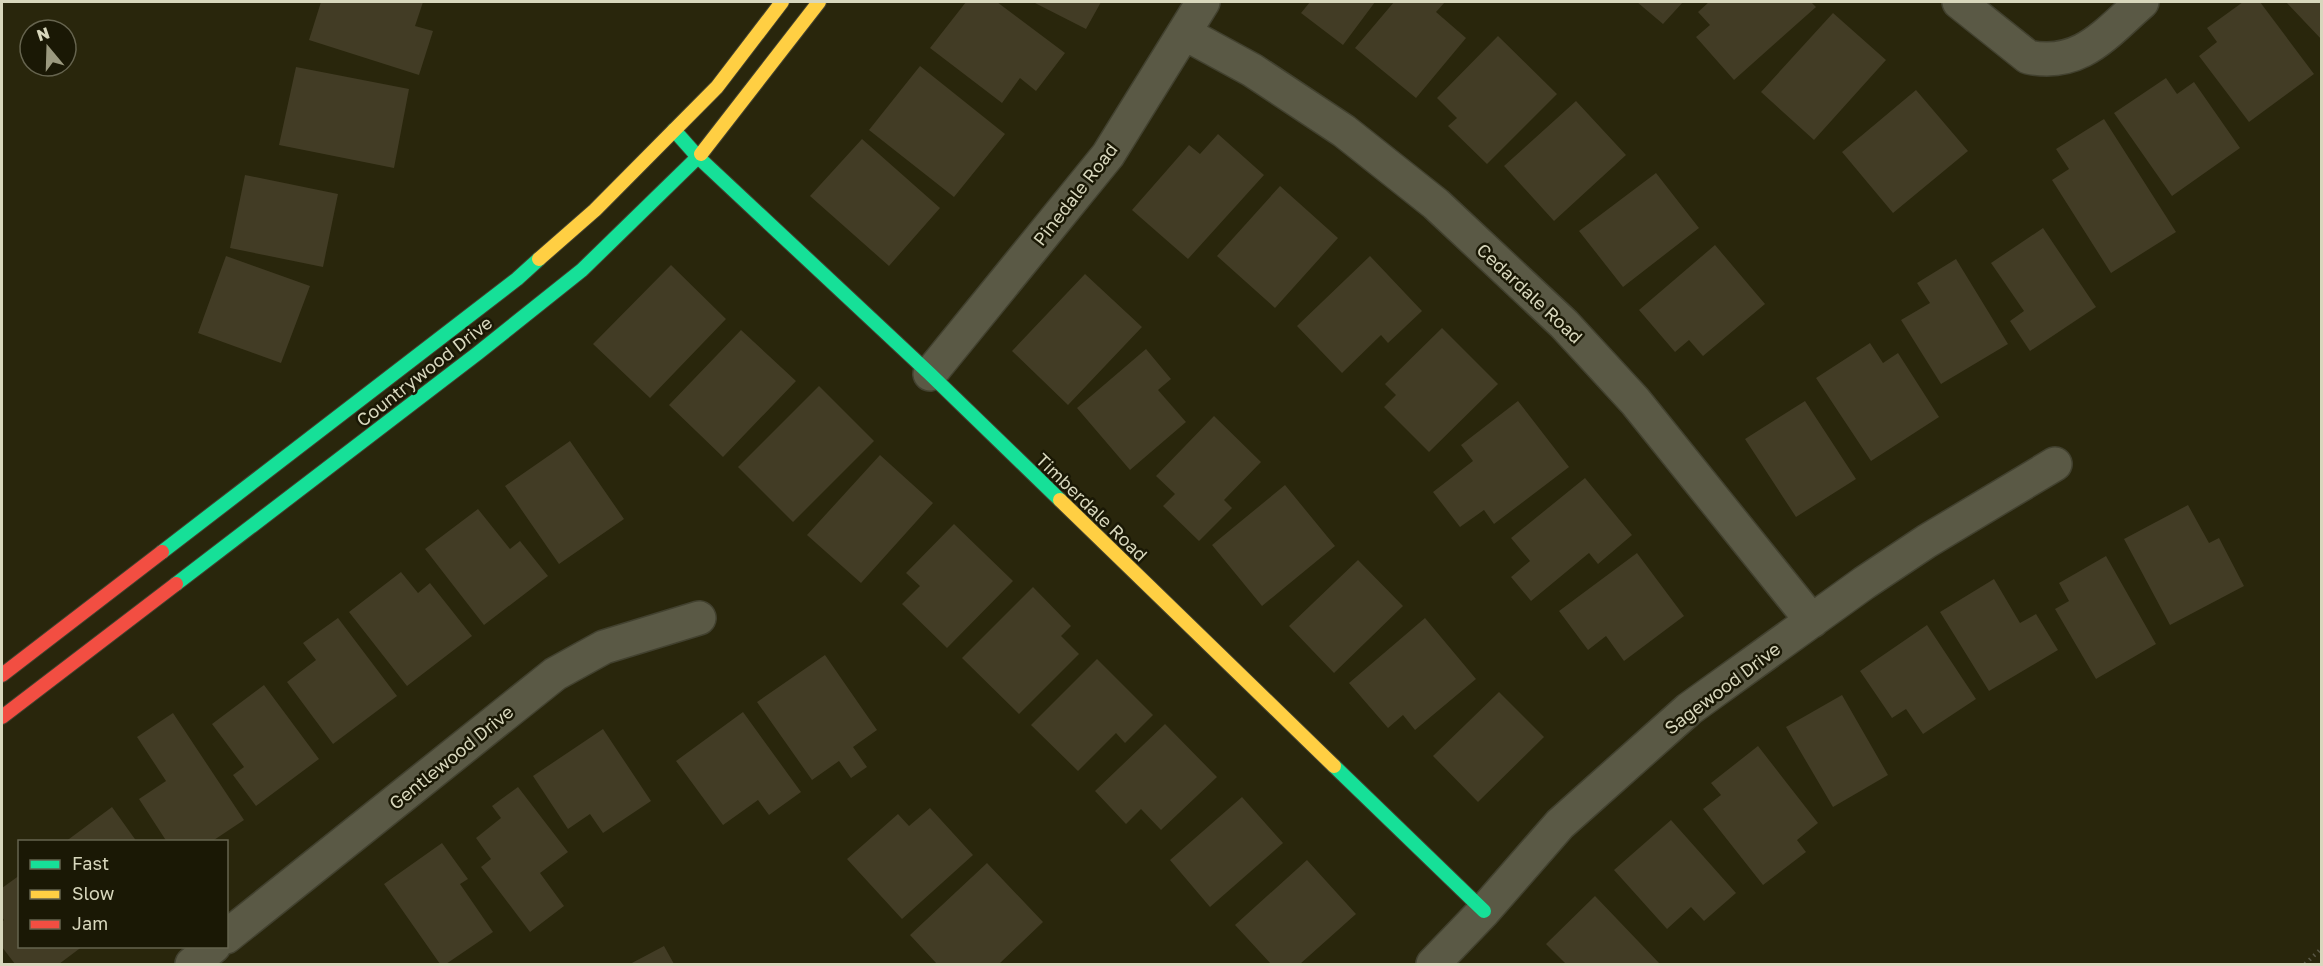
<svg xmlns="http://www.w3.org/2000/svg" width="2323" height="966" font-family="'Golos Text',sans-serif">
	<rect width="100%" height="100%" fill="#29260c"/>
	<path fill="#423c25" d="M321,2h102l-8,24 18,5 -14,44 -110,-35z
		M966,2h31l68,51 -29,38 -16,-13 -18,25 -72,-55z
		M1033,2h68l-15,27z
		M1310,2h65l-32,43 -42,-32z
		M1394,2h51l-9,10 30,26 -50,60 -61,-50z
		M1637,2h46l-20,22z
		M1709,2h102l5,5 -82,73 -38,-43 14,-12 -12,-13z
		M2243,2h17l54,72 -65,48 -50,-66 18,-14 -10,-14z
		M2286,2h36v38z
		M1833,13l53,47 -72,80 -53,-48z
		M1498,36l59,58 -70,70 -39,-38 9,-8 -20,-20z
		M920,66l85,68 -51,63 -85,-67z
		M296,67l113,22 -15,79 -115,-23z
		M2166,78l11,16 17,-12 46,66 -68,48 -58,-83z
		M1916,90l52,61 -75,62 -51,-61z
		M1576,101l50,54 -72,66 -50,-55z
		M2104,119l72,113 -65,41 -59,-93 17,-11 -13,-20z
		M1218,134l46,41 -76,84 -56,-49 57,-65 11,9z
		M862,139l78,69 -51,58 -79,-70z
		M1656,173l43,55 -76,59 -44,-56z
		M245,175l93,19 -15,73 -93,-19z
		M1280,186l58,52 -63,70 -58,-52z
		M2043,228l53,79 -66,44 -20,-30 14,-10 -33,-48z
		M1715,245l50,59 -62,52 -14,-16 -14,12 -36,-42z
		M226,256l84,30 -29,77 -83,-30z
		M1370,256l52,55 -34,32 -7,-8 -39,38 -45,-47z
		M1956,259l52,85 -67,40 -40,-64 29,-17 -13,-20z
		M671,265l55,54 -76,79 -57,-54z
		M1085,274l57,53 -74,78 -56,-54z
		M1442,328l56,56 -69,68 -45,-45 12,-12 -11,-11z
		M741,330l55,51 -73,76 -54,-52z
		M1870,343l13,20 15,-10 41,64 -68,44 -55,-83z
		M1146,349l25,30 -13,11 28,32 -56,48 -53,-62z
		M819,386l55,55 -81,81 -55,-55z
		M1518,401l51,66 -75,57 -10,-14 -24,17 -27,-35 40,-31 -12,-16z
		M1805,401l51,78 -60,38 -51,-78z
		M1214,416l47,46 -37,38 8,8 -33,33 -36,-35 12,-12 -19,-18z
		M570,441l54,78 -65,45 -54,-78z
		M880,455l53,48 -72,80 -54,-48z
		M1585,478l47,57 -34,29 -9,-11 -58,48 -20,-24 19,-16 -19,-23z
		M1285,485l50,61 -73,60 -50,-61z
		M2188,505l21,38 10,-5 25,48 -74,39 -46,-86z
		M478,509l32,40 10,-8 28,35 -64,49 -59,-76z
		M954,524l59,57 -66,67 -45,-44 18,-18 -14,-13z
		M1637,553l47,63 -60,45 -18,-25 -18,14 -29,-39z
		M2106,556l50,88 -60,35 -41,-70 14,-8 -10,-18z
		M1358,560l45,46 -69,67 -45,-47z
		M401,572l17,21 12,-10 42,53 -65,50 -58,-74z
		M1994,579l26,44 16,-9 22,36 -69,41 -49,-79z
		M1033,587l38,39 -10,10 18,18 -60,60 -57,-56z
		M338,618l59,78 -64,48 -46,-62 29,-22 -13,-17z
		M1425,618l51,61 -61,51 -12,-15 -15,13 -39,-45z
		M1927,625l49,74 -53,35 -17,-25 -14,9 -32,-47z
		M825,655l52,75 -24,17 14,20 -16,11 -12,-17 -27,19 -55,-78z
		M1097,659l56,56 -28,28 -9,-10 -38,38 -47,-46z
		M264,685l55,74 -63,47 -23,-31 11,-8 -32,-43z
		M1499,692l45,45 -66,65 -45,-46z
		M1842,695l46,80 -55,32 -47,-80z
		M743,712l58,80 -32,23 -11,-15 -35,25 -47,-64z
		M173,713l71,107 -33,22h-44l-28,-43 27,-18 -29,-44z
		M1165,724l52,53 -56,53 -20,-21 -15,15 -31,-33z
		M603,729l48,72 -48,32 -13,-19 -22,15 -35,-53z
		M1758,746l60,77 -21,17 9,12 -43,33 -60,-76 18,-14 -10,-12z
		M518,787l50,65 -28,21 24,33 -34,26 -49,-65 10,-8 -15,-21 25,-20 -9,-12z
		M1242,797l41,46 -73,64 -40,-47z
		M112,807l25,35h-72z
		M930,808l43,47 -71,64 -55,-60 51,-45 11,12z
		M1671,820l65,73 -32,28 -13,-14 -24,22 -53,-59z
		M442,843l26,36 -8,5 33,48 -47,32h-6l-56,-80z
		M1307,860l49,54 -56,50h-29l-36,-39z
		M987,863l56,59 -44,42h-62l-27,-29z
		M20,875v71h63l-24,18h-44l-13,-17v-25l2,-2 -2,-3v-29z
		M1595,896l65,68h-94l-20,-20z
		M664,946l10,18h-44z"/>
	<g fill="none" stroke-linecap="round" stroke-linejoin="round">
		<g stroke="#42412f" stroke-width="36">
			<path id="street" d="M1959,2l69,55c53,11 78,-24 114,-55
				M1184,33l68,37 92,61 92,73 128,120 71,77 177,220
				M930,374l178,-219 95,-153
				M226,937l329,-263 49,-27 95,-29
				M192,964l22,-18
				M1433,964l51,-53 76,-87 129,-115 175,-126 63,-42 128,-77"/>
		</g>
		<g stroke="#42412f" stroke-width="16">
			<path id="fast" d="M674,130l24,27 232,217 130,126
				M162,552l355,-273 22,-20
				M176,584l302,-231 104,-83 119,-116
				M1334,766l150,145"/>
		</g>
		<g stroke="#42412f" stroke-width="16">
			<path id="slow" d="M701,154l118,-152
				M539,259l56,-49 122,-123 65,-85
				M1060,500l274,266"/>
		</g>
		<g stroke="#42412f" stroke-width="16">
			<path id="jam" d="M2,675l160,-123
				M2,717l174,-133"/>
		</g>
		<path stroke="#585645" stroke-width="4" stroke-dasharray="1.5 4.5" stroke-linecap="butt" d="M2305,964l17,-16"/>
		<use href="#street" stroke="#5a5945" stroke-width="33"/>
		<use href="#fast" stroke="#16e098" stroke-width="14"/>
		<use href="#slow" stroke="#ffcf43" stroke-width="14"/>
		<use href="#jam" stroke="#f24e42" stroke-width="14"/>
	</g>
	<g text-anchor="middle" dominant-baseline="central" stroke-width="5" stroke-linejoin="round" paint-order="stroke">
		<g font-size="18" fill="#d8d7bd" stroke="#1a1805">
			<text transform="translate(1075 194) rotate(-52)">Pinedale Road</text>
			<text transform="translate(1530 293) rotate(43)">Cedardale Road</text>
			<text transform="translate(424 371) rotate(-38)">Countrywood Drive</text>
			<text transform="translate(1092 507) rotate(44)">Timberdale Road</text>
			<text transform="translate(1722 688) rotate(-37)">Sagewood Drive</text>
			<text transform="translate(451 757) rotate(-39)">Gentlewood Drive</text>
		</g>
	</g>
	<rect width="2323" height="966" fill="none" stroke="#d8d7bd" stroke-width="6"/>
	<rect x="18" y="840" width="210" height="108" fill="#1a1805" stroke="#66644f" stroke-width="1.5"/>
	<rect x="30" y="860" width="30" height="9" fill="#16e098" stroke="#66644f" stroke-width="1.5"/>
	<text x="72" y="870" font-size="18" fill="#d8d7bd">Fast</text>
	<rect x="30" y="890" width="30" height="9" fill="#ffcf43" stroke="#66644f" stroke-width="1.5"/>
	<text x="72" y="900" font-size="18" fill="#d8d7bd">Slow</text>
	<rect x="30" y="920" width="30" height="9" fill="#f24e42" stroke="#66644f" stroke-width="1.5"/>
	<text x="72" y="930" font-size="18" fill="#d8d7bd">Jam</text>
	<g transform="translate(48 48) rotate(341)"><circle r="28" fill="#1a1805" stroke="#66644f" stroke-width="1.5"/>
	<path d="M0-4.5L10 22L0 15L-10 22Z" fill="#9b997f"/>
	<text y="-9" font-size="16" font-weight="bold" text-anchor="middle" fill="#d8d7bd">N</text>
	</g>
</svg>
